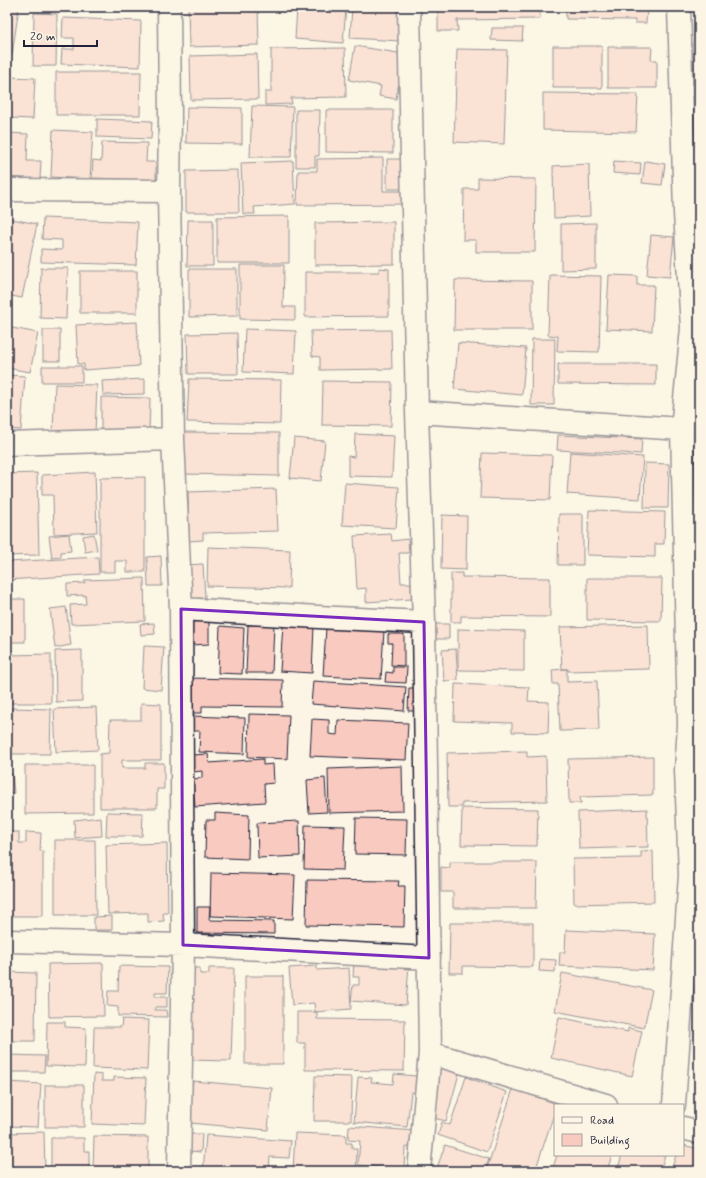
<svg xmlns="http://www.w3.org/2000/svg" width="706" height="1178" font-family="Mynerve,sans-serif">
	<rect width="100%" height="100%" fill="#fcf5e5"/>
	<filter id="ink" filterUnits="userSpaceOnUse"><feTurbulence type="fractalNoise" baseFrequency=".025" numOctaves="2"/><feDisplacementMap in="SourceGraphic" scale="8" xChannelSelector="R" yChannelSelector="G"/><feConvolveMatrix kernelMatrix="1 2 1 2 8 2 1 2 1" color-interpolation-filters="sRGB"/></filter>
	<g filter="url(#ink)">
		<path fill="#f9cabf" stroke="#22223b" d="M7,7h12l-7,48 -5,-1z
			M188,7h70l1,38 -70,2z
			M297,7h49l-3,36 -48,-4z
			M352,7h50l-2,34 -50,-3z
			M438,7h102v12l-83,1 1,11h-20z
			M566,7h81l-1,16h-11v-3l-69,-1z
			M34,13l23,1 -1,52h-23z
			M63,18l78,3 -1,46 -79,-3 1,-15h12v-11h-12z
			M492,28h31l-1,13 -31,-1z
			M355,46l49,8 -8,45 -17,-3 2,-10 -32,-6z
			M553,46h49v42h-49z
			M608,47h44l-1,13h6v28h-49z
			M345,48l1,49 -55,1 1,6 -27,1v-13h6v-43z
			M457,49l50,1 -3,94 -50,-2z
			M257,54l1,45 -67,1 -1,-44z
			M56,72h85l-1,43h-84z
			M7,77l28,1 -2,41 -26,-1z
			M543,93l95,1 -2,38 -93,-2z
			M252,106l41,1 -2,50h-41z
			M187,107l55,1v36l-56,-1z
			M296,110h24l-1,46h-4v11h-19z
			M326,110h67v43l-67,-1z
			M97,119l55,2 -1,18 -54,-2z
			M53,130l40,2 -3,47 -39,-2z
			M7,133l21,1 -1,27h14l-1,18 -33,-2z
			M102,142l45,1 -1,19h10v18l-64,-2 1,-18 8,1z
			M383,158v33h21v13l-107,1 1,-34h19v-12z
			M387,159h19l1,30h-20z
			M293,161l2,43 -41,3 1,7h-12l-2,-51z
			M614,161l27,2 -1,12 -27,-2z
			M645,161l20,3 -3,21 -20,-2z
			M589,164l1,52 -36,2 -1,-52z
			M238,170l1,42h-53v-41z
			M478,178l58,1 -1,73h-59v-12h-13l1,-51h14z
			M289,216v47h-72v-46z
			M7,218l30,6 -15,74 -15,-3z
			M43,218l95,4 -2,43 -95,-3v-13l21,1v-10l-20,-1z
			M188,220h25v46h-26z
			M394,222v42l-79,1v-42z
			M596,223v46l-35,1v-46z
			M651,235l23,2 -4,40 -23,-2z
			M240,265h44l-1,42h12v13l-55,-1z
			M41,268h27l-2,51 -26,-1z
			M379,268l10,1v47l-84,1v-45h74z
			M189,269h48v47l-48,1z
			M80,271h57v42h-57z
			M550,275l51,1 -2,76 -42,-1 1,-15 -10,-1z
			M609,275l28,1v9h17l-2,46 -46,-2z
			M455,280l77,1v49h-78z
			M137,322l2,44 -55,4v-6h-6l-2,-39z
			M7,327l31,6 -8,39 -23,-4z
			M245,329l51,2 -2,43 -51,-2z
			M43,330h17v31h-17z
			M391,330l1,39 -72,1v-13l-8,-1 -1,-25z
			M237,333l1,41h-50l-1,-40z
			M532,339h23l-1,66h-23z
			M458,343l68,5 -4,47 -68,-6z
			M558,364h98v21l-98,-1z
			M42,366h40v16h-40z
			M7,375l18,1 -4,54 -14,-1z
			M145,379v15l-42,1 -1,-14z
			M189,379l92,1 -1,44 -93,-2z
			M323,381l69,1 -1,44 -69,-1z
			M55,384l42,1 -2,48 -42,-2z
			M101,397l49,1 -1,35h-48z
			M183,432l96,1v43l-96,-2z
			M355,434l39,2 -2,41 -44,-1v-20l6,1z
			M558,435l84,4 -1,15 -84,-4z
			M294,438l31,3 -4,40 -31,-3z
			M570,452l73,5 -3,42 -73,-5z
			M482,453l70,2 -2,45 -70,-2z
			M645,463l24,1 -1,44h-24z
			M95,472l2,60 -43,2 -1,-39h-11v-20z
			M37,473l2,82 -32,1v-82z
			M145,477v95h-18v-11h-12v11h-15v-94z
			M345,483l54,4 -3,41 -54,-3z
			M276,489l2,42 -75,2v7l-14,1 -1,-49z
			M589,510l76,2 -1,32h-9v13l-68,-2z
			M559,514h24v51h-25z
			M442,515l25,1 -1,54 -25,-1z
			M69,534l2,17 -10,1v5l-9,1 -3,-22z
			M94,534l3,16 -12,2 -2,-16z
			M391,534l1,7 16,-2 1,14h-10l2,30h10l1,16 -46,3v-14l-9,1 -3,-53z
			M208,547l82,3 -1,38 -82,-2z
			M161,556l1,30h-14l-1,-29z
			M98,557l1,17 -92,6v-18z
			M203,564l2,34 -16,1 -3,-34z
			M451,573h11v4l88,1v39l-89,-1v6h-10z
			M144,578l1,43 -74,3 -1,-19 16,-1 -1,-9 -18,1v-12l18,-1v-3z
			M587,578h75l-1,43 -74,-1z
			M7,599h18v43h-18z
			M66,607l5,38 -16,3 -5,-39z
			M209,619v25l-18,1v-25z
			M154,623l1,11 -14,1 -1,-11z
			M283,624l31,2 -2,47 -32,-2z
			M433,624h16v15h-16z
			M248,625h26l-2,48h-26z
			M648,625l1,44 -81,2v-2h-6l-2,-42z
			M220,626l24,2 -2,46 -24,-1z
			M326,628l58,3 -3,48 -58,-3z
			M458,629l66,2v40l-66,-1z
			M388,634h16v32l-13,-1 1,-22h-4z
			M144,646l20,1 -3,43 -19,-2z
			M456,649l2,31 -14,1 -2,-31z
			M82,650v51l-26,1 -1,-51z
			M51,654v49h-41v-48z
			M393,667h14l-1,16 -21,-1 1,-10 7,1z
			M567,669v13l30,-1 2,49 -39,1 -2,-47h-5l-1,-14z
			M188,678l95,2 -1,27 -80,-1v7h-15z
			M313,681l93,6 -2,24 -93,-7z
			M455,684l74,3 -1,14 21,1 -1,31 -36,-1v-9l-58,-2z
			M409,688h9v23h-10z
			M141,703l20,1v56h-39v8h23v-5h19v26h-7v19h-57v-54l9,-1 1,-33h31z
			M96,707l2,43 -42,2 -2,-43z
			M11,708l40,1 -1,45h-41z
			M249,714l40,1 -2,44 -39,-2z
			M191,716l54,2 -1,36 -45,-2 1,-21h-10z
			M312,719l17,1v14l8,1 1,-15 70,3 -2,37 -96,-4z
			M527,751v6l19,-1 1,45 -85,2v4h-14l-1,-54z
			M208,754l1,9 54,-4v6l10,-1 1,19 -10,1 1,18 -70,5 -2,-28 9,-1v-7l-9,1 -1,-17z
			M653,757v38l-73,2 1,6h-12l-1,-44z
			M25,765h68v48l-68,1z
			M402,766l1,45 -74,2 -1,-44z
			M7,774h5l2,19h-7z
			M325,778l2,34 -18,1 -2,-33z
			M462,808l76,1 -1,37 -76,-1z
			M647,809l1,38 -69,2 -1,-37z
			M107,812l36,1 -1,23h-36z
			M215,813l34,2 -1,44 -43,-2 1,-37h9z
			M101,817l1,19 -27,2 -1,-18z
			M356,818l51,1 -1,36 -51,-1z
			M299,821l1,35 -42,2 -1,-35z
			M305,825l40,1 -2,44 -39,-1z
			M8,832h11v11h7v-11l15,1 -1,18h3v65h-36z
			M55,840h40l1,75h-41z
			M167,843l1,70h-5l1,8 -16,1v-9l-40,1 -2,-69z
			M653,851l1,51 -80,2 -1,-45 68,-1v-6z
			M450,862h87l-1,46h-83v-16h-12v-25l9,1z
			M211,873l84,2 -2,44 -83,-3z
			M307,880l92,1 -1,5h7l-1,41 -98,-2z
			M197,907h13l-1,13 65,1v13l-77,-1z
			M112,916v14h-18v-13z
			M450,923h83v44l-70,-1v7h-14z
			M566,930l89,4 -2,36 -94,-4 1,-14h5z
			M540,959l16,1 -1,12 -16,-1z
			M354,960l55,4 -3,41 -55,-4 2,-16h6v-8h-6z
			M103,963l1,53 -55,1 -1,-53z
			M119,966l49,1 -1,26h-12v4h12v10h-12v3h11l1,7 -49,-1v-9l-11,-1 1,-15h10z
			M317,966v4l32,-2 2,41 -36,3 -1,-9 -22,2 -3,-37z
			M187,968h13v6h9v-6h25l-3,93 -41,-1z
			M7,972l29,1 -1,68h-28z
			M562,973l90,17 -8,38 -89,-17z
			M245,976h38v88h-38z
			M297,1012h20v7l88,1 -1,51 -99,-1v-27h-8z
			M559,1017l69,15v-4l14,3 -10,45 -81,-18z
			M122,1019l27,1 -2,50 -54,-2 1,-41h27z
			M47,1022h18v5l21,1 -1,39 -39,-1z
			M7,1055l38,1 -1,16h-37z
			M439,1064l21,6 -14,51 -21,-5z
			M94,1074l8,1v6h12v-4l32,1 -2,48 -52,-2z
			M394,1074l22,2 -1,17 -4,-1 -4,35 -53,-5 4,-45 14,1 -1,4 22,2z
			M315,1076l37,1 -1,44h-37z
			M466,1077l41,15 -20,60 -49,-17 4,-13 8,3z
			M193,1081l79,7 -4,42 -79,-7z
			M7,1082l34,2 -3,43 -31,-1z
			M45,1085h39v42h-39z
			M513,1089l44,15v1h-2v6l-20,60h-49z
			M696,1106l3,1v12l-5,-1z
			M349,1126l67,5 -2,17 -9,-1 -1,22 -46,-4 2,-24 -12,-1z
			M44,1132l1,39h-38v-38z
			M295,1133l51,2v8h6v6h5l-1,22h-63z
			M189,1134h13l-1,18 -13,-1z
			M206,1135l85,6 -2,17 -19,-1 -1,11 18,2v1h-84z
			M94,1136l54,1v34h-55z
			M51,1138h33v13h5v20h-38z
			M445,1145l44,14 -4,12h-49z
			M683,1145l16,4v22h-28l5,-16h7z
			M557,1155h55l-5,16h-55z
			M622,1155h43l-5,16h-43z
			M369,1168l42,2v1h-42z"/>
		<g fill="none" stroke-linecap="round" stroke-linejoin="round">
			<g stroke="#22223b" stroke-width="25">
				<path id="minor" d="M169,7l1,112 -1,72 4,248 8,170 2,336 -4,226
					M409,7l8,405 7,210 6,431 -11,118
					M7,190l162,1
					M417,412l265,17
					M7,444l166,-5
					M181,609l155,9 88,4
					M7,941l176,4 119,6 127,7
					M430,1053l176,52
					M674,1105l16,-230 -4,-105 3,-45 -7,-296 10,-101 -7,-115 -6,-206
					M683,1128l16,4"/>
			</g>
			<use href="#minor" stroke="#fcf5e5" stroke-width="22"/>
		</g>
	</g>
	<path d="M0 0H706V1178H0ZM181,609l243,13 5,336 -246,-13z" fill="#fcf5e5" fill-opacity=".55" fill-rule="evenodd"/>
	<path fill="none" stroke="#7b2cbf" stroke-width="3" stroke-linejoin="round" d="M181,609l243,13 5,336 -246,-13z"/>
	<rect width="706" height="1178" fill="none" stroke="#fcf5e5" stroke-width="24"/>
	<rect x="12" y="12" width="682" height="1154" fill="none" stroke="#22223b" stroke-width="1.5" filter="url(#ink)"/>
	<rect x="554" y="1104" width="130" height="52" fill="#fcf5e5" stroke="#a5a1a1"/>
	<rect x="562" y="1117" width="20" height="6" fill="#fcf5e5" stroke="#a5a1a1"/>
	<text x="590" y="1124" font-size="12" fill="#22223b">Road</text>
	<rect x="562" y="1134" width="20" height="12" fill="#f9cabf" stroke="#a5a1a1"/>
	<text x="590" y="1144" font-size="12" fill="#22223b">Building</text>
	<path d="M24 40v6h73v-6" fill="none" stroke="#22223b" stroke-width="2"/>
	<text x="30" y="40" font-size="12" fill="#22223b" stroke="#fcf5e5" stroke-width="3" paint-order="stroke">20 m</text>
</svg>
